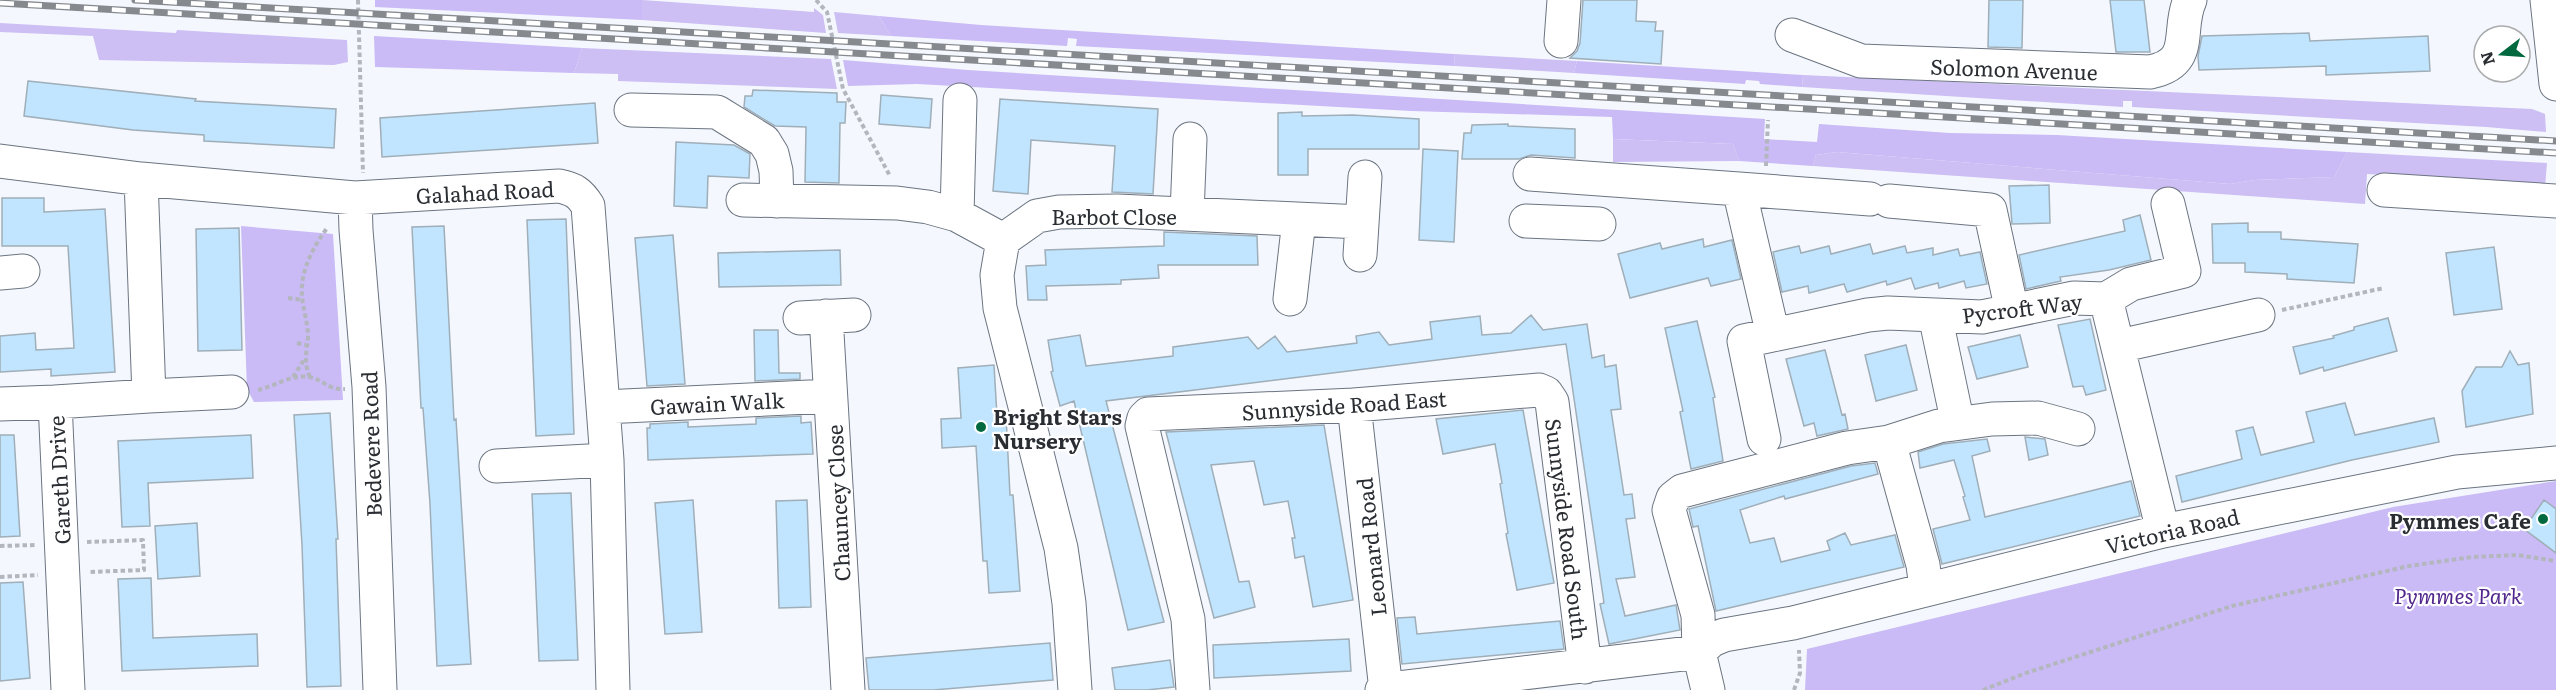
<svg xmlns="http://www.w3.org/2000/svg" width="2556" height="690" font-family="Literata,serif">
	<rect width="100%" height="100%" fill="#f4f8fe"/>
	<path fill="#cabaf5" d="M375,0h267v20l-267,-13z
		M879,16l102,9 473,29 1,12 -379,-20 1,-7 -9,-1 -1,8 -176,-10z
		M374,36l208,12 -8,25 -199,-6z
		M843,60l125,10 797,49 -1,20 53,3 2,-18 131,9 107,2 290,17 -13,25 -80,3 -24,4 -393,-32 -21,3 -3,11 -74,-5 -6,-17 -120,-5 -1,-22 -201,-6 -494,-27 -69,2z
		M1577,61l226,14 -1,12 -42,-3 -1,-3 -13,-1 -1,4 -171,-11z
		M241,226l92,8 10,166 -89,2 -7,-13z
		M2556,481v209h-751l2,-41 586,-142z"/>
	<path fill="#cdbef4" d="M642,0l172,12v-4l9,7 3,18 -184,-13z
		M834,12l45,4 12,20 -53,-3z
		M0,23l176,10 1,-3 170,10 1,22 -14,3 -235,-5 -6,-24 -93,-4z
		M582,48l249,11 6,30 -219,-8v-7l-44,-1z
		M1454,54l123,7 -3,12 -119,-7z
		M1803,75l729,34 13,5 1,18 -60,-5 -354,-20v-6h-9v6l-321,-20z
		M1613,139l120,5 6,17 -126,1z
		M1837,152l393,32 24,-4 80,-3 13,-25 200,11 -2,24 -29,-4 -149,-9 -2,30 -552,-38 3,-11z"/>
	<path fill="#c1e5fe" stroke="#9faeb8" stroke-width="1.5" d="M1583,0h54l-1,21 20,1 -1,9h8l-2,33 -91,-6 7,-7 3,-8z
		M1989,0h34l-1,48 -34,-1z
		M2110,0h34l6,52h-34z
		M2309,33l1,8 118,-5 2,35 -104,4v-9l-127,4 -1,-14 4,-20z
		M28,81l168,18 -1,2 141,8 -2,39 -130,-7v-6l-71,-5 -109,-14z
		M753,90l84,3v9h9l-1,21h-5l-1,60 -34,-1 1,-55 -31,-1 -31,-19 1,-11h7z
		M881,95l51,4 -2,29 -51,-4z
		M1000,99l158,10 -5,85 -41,-2 3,-46 -84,-6 -3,54 -35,-3z
		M595,103l3,40 -216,14 -2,-39z
		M1302,112v4l51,-1 66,4v30h-111v26h-30v-62z
		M1508,124v2l67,3v29l-44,-3 -12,4h-57l2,-26h7l1,-8z
		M676,142l58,3 16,9 -1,24 -41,-2 -1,32 -33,-2z
		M1423,149l35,2 -4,91 -35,-2z
		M2049,185l1,38 -38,1 -3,-38z
		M2,198h42v14l61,-3 10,163 -64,4v-7l-51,3v-36l35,-3 1,17 38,-2 -6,-102h-66z
		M2140,215l11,45 -42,10 -49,7 1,4 -35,8 -7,-34 106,-24 -2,-11z
		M566,219l8,215 -38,2 -9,-216z
		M2248,223v9h33v7l77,5 -4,39 -67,-4v-5l-42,-2v-9h-32l-1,-39z
		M444,226l10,194 2,-1 15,245 -34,2 -7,-162 -7,-96h-2l-9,-181z
		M239,228l3,122 -44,1 -2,-122z
		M1164,232l93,4 1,29h-100l1,13 -38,2v4l-75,2 1,14h-19l-2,-34 20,-1 -1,-15 119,-4z
		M673,235l12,149 -38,2 -12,-148z
		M1703,239l1,8 28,-7 9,39 -30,7 -3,-8 -78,20 -12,-44 42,-11 2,6z
		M1870,244l3,10 32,-8 2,7 26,-5v7l25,-6 2,7 20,-4 7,32 -21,4 -2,-7 -25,7 -1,-5 -23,6 -4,-11 -24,7 -1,-4 -39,11 -3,-8 -35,9 -1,-7 -26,6 -9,-40 26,-6 2,7 28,-7 2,8z
		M2494,247l8,62 -48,6 -8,-62z
		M840,250l1,35 -122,2 -1,-34z
		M1531,315l12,15 44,-6 5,34 12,-3 1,12 11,-2 5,44 -10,1 13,85 8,-1 3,24 -9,1 9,58 -19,2 9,37 51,-11 4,25 -71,14 -9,-40 4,-1 -38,-259 -460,57 58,221 -36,8 -54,-229 -14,5 -9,-34 2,-1 -5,-31 32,-5 6,31 87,-10v-9l75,-10 10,12 17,-13 12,16 70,-9 -1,-7 23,-4 10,13 43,-6 -2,-17 50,-6 2,19 29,-2z
		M2388,318l9,33 -73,20 -1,-4 -23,7 -7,-27 41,-9 -1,-2 21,-6v-3z
		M2090,319l16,71 -20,5 -3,-9 -10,1 -15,-62z
		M1697,321l18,76 -2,1 10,63 -32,8 -11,-57 3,-1 -18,-83z
		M754,330h24l1,43h21v6l-45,2z
		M2020,335l8,32 -51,12 -9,-32z
		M1906,345l11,45 -41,11 -11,-46z
		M1825,350l17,65 3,-1 3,15 -31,7 -3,-13 -10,3 -18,-67z
		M2510,351l8,14 11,-2 4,51 -67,13 -4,-36 14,-24h26z
		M994,365l3,51h9l4,79h3l7,96 -31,2 -2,-32h-4l-7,-115 -34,2 -1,-29 20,-1 -3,-50z
		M2345,403l10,32 79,-17 5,24 -87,18 -170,42 -6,-26 66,-17 -6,-28 17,-4 8,28 53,-13 -8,-30z
		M1523,410l31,173 -37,7 -11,-56 2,-1 -8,-49 2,-1 -7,-39 -52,10 -7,-35z
		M330,413l8,126h-2l5,147 -34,1 -5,-142 -8,-130z
		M801,416v7l10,-1 2,32 -165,6 -1,-32h3v-4l38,-2v5l68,-3v-6z
		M1324,425l29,175 -40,7 -9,-51 -9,2 -3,-20h3l-7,-37 -24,4 -10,-44 -43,4 28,117 10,-1 6,26 -41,11 -48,-186z
		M0,435h14l6,101 -20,1z
		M251,435l2,43 -105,5 2,43 -28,1 -4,-86z
		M2025,437l20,2 3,16 -19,5z
		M1987,439l3,12 -18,5 13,61 146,-36 9,35 -198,48 -9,-35 37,-9 -7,-23 2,-1 -11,-36 -34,8 -2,-16 25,-8z
		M1875,463l3,11 -93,25 -1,-3 -44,14 10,33 24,-5 7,24 49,-12 -3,-9 18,-8 6,12 44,-10 9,32 -188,44 -18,-85 -5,1 -4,-18 162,-43z
		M571,493l7,167 -39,1 -7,-167z
		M693,500l9,132 -37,2 -10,-131z
		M807,500l4,107 -32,1 -3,-107z
		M2544,500l12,9v44l-32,-24z
		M197,523l3,53 -42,3 -3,-53z
		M151,578l2,60 104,-4 1,32 -136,5 -4,-92z
		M23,582l7,96 -30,3v-98z
		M1415,617l2,17 143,-13 4,28 -162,15 -5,-46z
		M1349,639l2,32 -137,7 -1,-33z
		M1050,643l3,37 -120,10h-64l-3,-32z
		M1170,660l4,27 -27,3h-32l-3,-22z"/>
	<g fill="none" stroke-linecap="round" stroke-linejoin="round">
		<g stroke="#6b7480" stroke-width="35">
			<path id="minor" d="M2547,0l9,84
				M1792,35l69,26 289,11c46,-9 26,-42 40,-72
				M1561,41l3,-41
				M631,110l86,2 47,29 8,13 4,17 1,30
				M0,161l141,18 214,19 204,-12c15,3 21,7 29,20l19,254 6,230
				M1530,174l209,15 34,146
				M1739,189l131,10
				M2384,190l172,11
				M355,198l1,32 13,157 11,303
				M743,200l154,3 31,4 29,8 46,25 34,-24 22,-4 58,-1 245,11
				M1889,201l101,9 22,101
				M1187,214l3,-75
				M957,215l3,-115
				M1526,221l73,3
				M1003,240l-6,35 3,33 61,240 8,55 6,87
				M1360,255l5,-78
				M0,273l23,-2
				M1290,299l9,-79
				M2106,299l25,-15 53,-13 -16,-67
				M1935,315l20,95
				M826,316l22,374
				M800,318l54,-3
				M2119,346l139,-31
				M149,396l83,-4
				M0,404l55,-2
				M1354,405l32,285
				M604,407l226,-11
				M1764,439l-20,-98 124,-26 20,-2 94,4 92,-19 32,1 57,232
				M1889,442l34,123 3,23
				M496,466l111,-6
				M68,690l-13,-288 94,-6 -8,-217
				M1193,690l-5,-71 -46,-193 2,-8 4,-4 206,-9 185,-15 7,3 6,9 33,265
				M1382,690l317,-38 13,-12 12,-5 69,-12 370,-92 294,-59 99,-9
				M1708,690l-9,-38 -1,-37 -29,-105 4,-12 9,-7 165,-43 42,-6 50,-16 53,-7 46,-1 40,11"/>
		</g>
		<path stroke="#b3b7bd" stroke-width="4" stroke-dasharray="4.5 3" stroke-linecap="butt" d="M358,0l5,173
			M816,0l11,12 16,77 47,87
			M1766,166l2,-46
			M288,298l15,2
			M2282,310l102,-22
			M297,343l9,2
			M293,377l11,-17
			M310,377c-7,-15 -3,-25 -2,-40 0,-14 -5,-28 -6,-42 -2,-24 12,-50 26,-68
			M258,390c17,-4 34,-16 51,-13 14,2 18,13 36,12
			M87,542l56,-2 1,30 -56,2
			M0,546l35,-1
			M0,577l38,-2
			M1794,690l6,-17 -1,-23
			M1983,690l43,-17 206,-67 177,-40 63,-9 45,-2 39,6"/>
		<use href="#minor" stroke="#fff" stroke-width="33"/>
		<g stroke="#868a8f" stroke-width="7">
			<path id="rail" d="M135,0l2421,141
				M0,3l2556,150"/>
		</g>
		<use href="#rail" stroke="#fff" stroke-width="4.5" stroke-dasharray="14" stroke-linecap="butt"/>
	</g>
	<g fill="#00683e" stroke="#fff" stroke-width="2">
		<circle cx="981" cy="427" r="6"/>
		<circle cx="2543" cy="519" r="6"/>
	</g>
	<g text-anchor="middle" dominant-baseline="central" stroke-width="4.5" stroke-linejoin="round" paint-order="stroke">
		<g font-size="21" fill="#2a2e33" stroke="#fff">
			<text transform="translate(2014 68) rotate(2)">Solomon Avenue</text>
			<text transform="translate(485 191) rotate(-3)">Galahad Road</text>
			<text x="1114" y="215">Barbot Close</text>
			<text transform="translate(2022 307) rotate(-7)">Pycroft Way</text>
			<text transform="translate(717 402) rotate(-3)">Gawain Walk</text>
			<text transform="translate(1344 404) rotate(-4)">Sunnyside Road East</text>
			<text transform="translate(370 444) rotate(-92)">Bedevere Road</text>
			<text transform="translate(58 480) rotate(-93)">Gareth Drive</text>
			<text transform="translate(837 503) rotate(-93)">Chauncey Close</text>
			<text transform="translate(1568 529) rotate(83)">Sunnyside Road South</text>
			<text transform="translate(2172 530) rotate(-13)">Victoria Road</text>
			<text transform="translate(1370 547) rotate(-96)">Leonard Road</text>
		</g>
		<g font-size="21" font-weight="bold" fill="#2a2e33" stroke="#fff" text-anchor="start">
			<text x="993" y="415">Bright Stars<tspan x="993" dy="24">Nursery</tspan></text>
			<text x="2531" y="519" text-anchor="end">Pymmes Cafe</text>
		</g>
		<g font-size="21" font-style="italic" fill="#51278c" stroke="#fff">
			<text x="2458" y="594">Pymmes Park</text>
		</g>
	</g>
	<g transform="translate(2502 54) rotate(253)"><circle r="28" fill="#ffffff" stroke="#aaabad" stroke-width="1.5"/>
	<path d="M0-4.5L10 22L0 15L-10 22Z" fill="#00683e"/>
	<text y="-9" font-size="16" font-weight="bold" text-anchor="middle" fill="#2a2e33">N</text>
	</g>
</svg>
